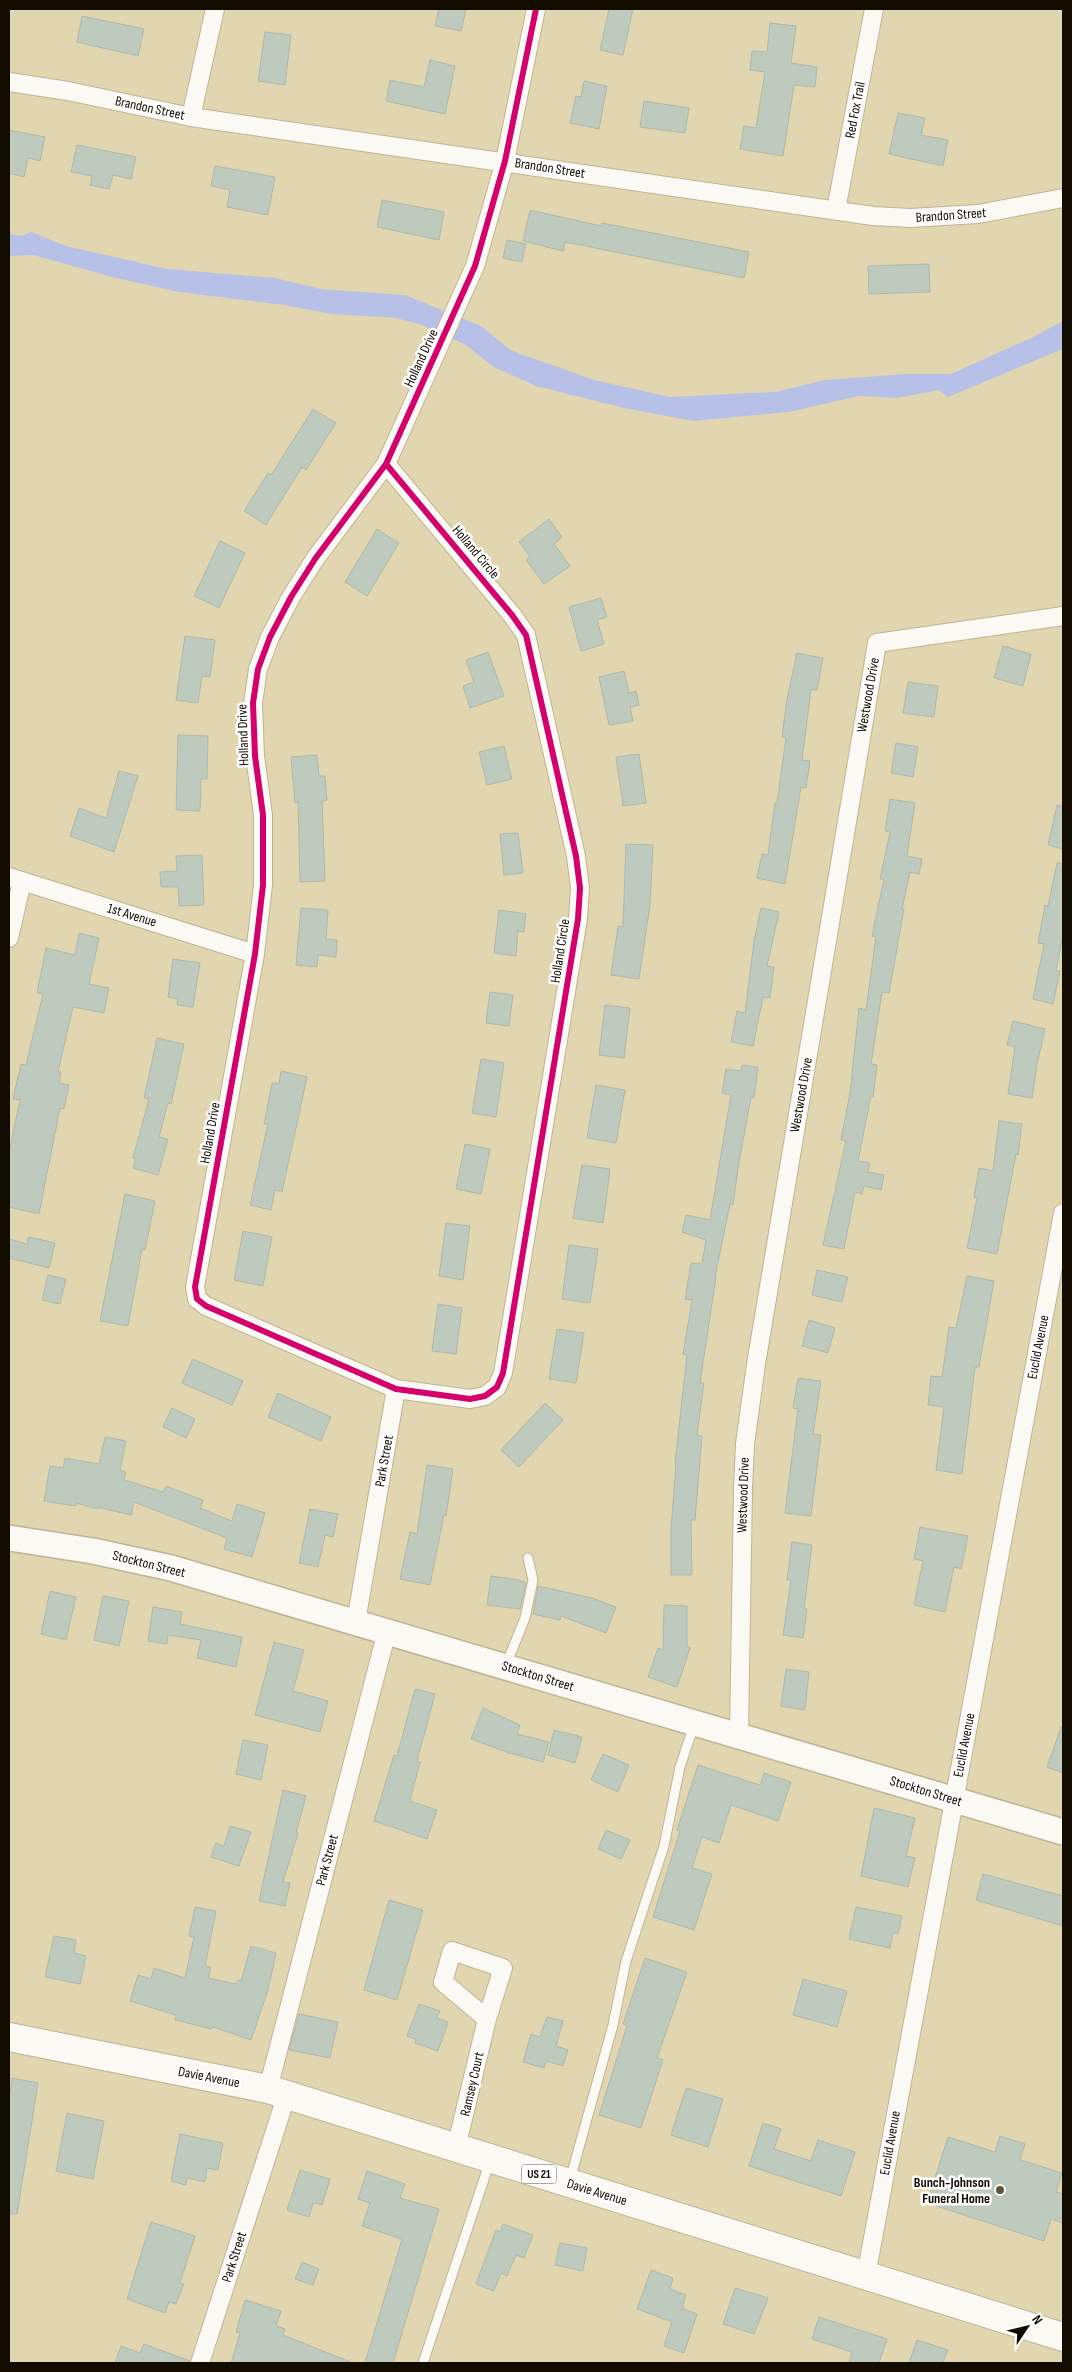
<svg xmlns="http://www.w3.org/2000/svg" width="1072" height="2372" font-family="'Sofia Sans Condensed',sans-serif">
	<rect width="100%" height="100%" fill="#e2d6b0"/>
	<path fill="#b7c0e7" d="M31,232l35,14 101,23 108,9 45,11 85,6 76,31 29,24 84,30 76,17 105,-5 50,-12 81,-6h45l80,-36 32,-17v28l-115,48 -9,-7 -42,8 -38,-2 -70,16 -96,9 -69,-13 -88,-22 -42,-19 -30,-23 -42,-19 -26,-7 -64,-4 -48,-9 -105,-13 -63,-14 -83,-23 -24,1v-22l13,2z"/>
	<path fill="#becabd" stroke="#acb9ac" d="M439,9h27l-5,22 -26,-5z
		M609,9h24l-10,46 -23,-5z
		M82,16l62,13 -6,27 -61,-14z
		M770,23l26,3 -5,37 26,4 -2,20 -21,-2 -11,71 -43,-7 4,-23 12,2 9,-56 -15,-2 2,-19 15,1z
		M265,32l26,3 -6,50 -27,-4z
		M430,60l25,6 -10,48 -59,-13 4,-21 34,7z
		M584,81l23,5 -8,43 -29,-6 6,-27 5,1z
		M644,101l45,7 -4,25 -45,-6z
		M898,113l27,5 -4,17 27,5 -5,26 -54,-12z
		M9,130l36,7 -5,24 -12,-3 -4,19 -15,-4z
		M77,145l59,12 -5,22 -18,-4 -4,14 -19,-4 2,-9 -21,-4z
		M215,166l60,11 -7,38 -41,-8 3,-17 -19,-4z
		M382,200l62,12 -5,28 -62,-13z
		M530,210l71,16 1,-3 147,29 -5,26 -179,-36 -2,9 -40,-10z
		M507,240l19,4 -4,18 -19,-4z
		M929,264l1,28 -61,2 -1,-28z
		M313,409l23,14 -30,47 -4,-3 -36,58 -22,-14 24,-38 3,2z
		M549,519l13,18 -8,7 16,22 -26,18 -18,-24 4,-3 -11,-15z
		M377,529l22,14 -32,53 -22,-14z
		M220,541l25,12 -26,55 -25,-12z
		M601,598l6,19 -10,3 7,24 -23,7 -12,-44z
		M185,636l30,4 -5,37 -8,-1 -4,27 -22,-3z
		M1003,646l28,8 -8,32 -29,-8z
		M488,652l16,44 -34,12 -7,-22 11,-4 -8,-22z
		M797,653l26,5 -6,32 -6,-1 -9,71 8,1 -4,27 -5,-1 -16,97 -28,-6 5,-24 6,1 7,-52h2l9,-65 -4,-1 5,-38z
		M624,671l5,22 7,-2 3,14 -9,2 3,14 -24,4 -10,-48z
		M908,682l30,4 -4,31 -31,-4z
		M178,735l30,1 -1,43h-6l-1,32 -24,-1z
		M896,743l22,4 -5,30 -22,-4z
		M504,746l8,33 -25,6 -8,-33z
		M639,754l7,49 -23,3 -7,-49z
		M317,755l2,21h6l2,24 -5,1 3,80 -25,1 -2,-80 -3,1 -4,-46z
		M119,771l19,5 -24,76 -44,-16 9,-28 27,10z
		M890,799l25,4 -8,53 15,3 -3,15 -9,-2 -8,37h2l-15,84 -7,-1 -11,72 6,1 -4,32 -2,-1 -13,65 12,2 -2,9 16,3 -3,15 -17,-4 -2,8 -7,-2 -11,57 -21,-4 23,-104 -5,-1 9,-47 9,-85 7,2 10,-73 -4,-1 12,-57h-4l10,-47 -5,-1z
		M1057,805l6,1v43l-15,-4z
		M518,833l5,40 -19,2 -4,-41z
		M626,844l27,1 -3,60 -11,74 -28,-4 7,-49 5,1z
		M202,855l2,50 -25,1 -1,-19h-17l-1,-15 17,-1 -1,-15z
		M1057,863l6,1v71l-7,36h4l-7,33 -20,-5 11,-55 -6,-1 7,-38 3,1z
		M301,908l27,2 -2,29 11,1 -1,17 -18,-2 -1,12 -21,-2z
		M761,908l18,4 -12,54 7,1 -4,31 -7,-1 -10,49 -22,-4 6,-31 8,2 9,-72z
		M499,910l27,4 -2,18 -6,-1 -2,25 -22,-3z
		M79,933l20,5 -10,46 20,4 -5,25 -31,-6 -15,65h3l-2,11 10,2 -5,24 -4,-1 -21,106 -30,-7v-55l11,-52 -7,-1 8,-35 5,1 17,-71 -6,-1 9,-45 29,7z
		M173,959l27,4 -7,44 -16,-2 1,-6 -10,-2z
		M490,992l23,3 -4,31 -23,-3z
		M605,1005l25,3 -6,50 -25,-3z
		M1013,1021l32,8 -8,35 -5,34 -24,-4 7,-47 -8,-2z
		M157,1038l27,6 -13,60 -3,-1 -9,34 9,2 -10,36 -25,-7 3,-9 -3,-1 16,-59 -5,-1z
		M481,1059l23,4 -8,54 -24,-4z
		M742,1065l16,2 -4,31 -3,-1 -13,71 -5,37 -3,-1 -15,73h1l-16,106h4l-7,52 5,1 -7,84h-4l1,55h-21v-45l5,-67h-1l12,-108 -4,-1 9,-54 -7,-1 6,-36 11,1 4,-24 -24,-8 4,-17 24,5 21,-125 -9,-2 4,-24 15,2z
		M281,1071l26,6 -25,115 -7,-2 -4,20 -21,-5 18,-81h-4l8,-41 7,1z
		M596,1085l29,5 -9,53 -29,-5z
		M999,1121l23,3 -4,31 -2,-1 -19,100 -30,-6 10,-50 -3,-1 5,-29 14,3z
		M465,1144l25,5 -9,45 -25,-5z
		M582,1165l28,4 -7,54 -30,-5z
		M125,1194l30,7 -10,49 -3,-1 -14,77 -28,-5z
		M446,1223l24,3 -7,54 -24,-4z
		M243,1231l29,6 -9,49 -29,-6z
		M29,1237l26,6 -6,25 -40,-10v-19l18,5z
		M569,1245l29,4 -8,54 -28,-4z
		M817,1270l31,7 -6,25 -30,-7z
		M48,1275l18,4 -6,25 -18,-4z
		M967,1276l27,5 -15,86h-4l-13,107 -26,-4 8,-63 -16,-2 3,-29 11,1 7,-50 7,1z
		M438,1304l24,4 -6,46 -24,-3z
		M809,1320l26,8 -7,25 -26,-7z
		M557,1329l27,4 -8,50 -27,-4z
		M193,1359l50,22 -11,24 -50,-22z
		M798,1378l23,3 -8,53 8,1 -10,81 -26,-3 13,-104 -5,-1z
		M278,1393l53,24 -10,24 -53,-24z
		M545,1403l18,17 -44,47 -18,-17z
		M172,1408l23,11 -9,19 -23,-11z
		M105,1437l21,4 -6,29 6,2 -2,8 39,12 3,-6 37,14 -3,8 32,13 5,-17 28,9 -13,44 -28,-8 3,-11 -93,-36 -3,13 -34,-8v2l-21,-6v3l-32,-5 6,-35 13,2 2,-10 34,6z
		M427,1465l26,4 -7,47 -2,-1 -14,70 -30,-6 10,-47 7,2z
		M310,1509l28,5 -5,23 -8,-2 -7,32 -19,-4z
		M920,1527l48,9 -7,33 -7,-2 -9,45 -31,-7 9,-44 -9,-2z
		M792,1542l20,3 -8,63 3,1 -4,29 -20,-3 8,-55h-4z
		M491,1576l28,4 7,3 -6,26 -33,-4z
		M538,1586l54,12 24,9 -10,26 -45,-17 -1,4 -27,-6z
		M50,1591l26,6 -10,43 -25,-6z
		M103,1596l26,5 -10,45 -25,-6z
		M664,1605l23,1v41l3,1 -13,39 -29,-10 10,-29 5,2z
		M153,1607l29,5 -2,12 62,13 -6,30 -39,-9 4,-18 -33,-5 -1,9 -19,-3z
		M274,1642l30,8 -11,41 35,10 -8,31 -65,-17z
		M786,1669l23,3 -4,38 -24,-4z
		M415,1689l20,5 -18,67 3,1 -10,39 27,9 -10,29 -53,-18 20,-66 3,1z
		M483,1708l37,17 -3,9 32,8 -6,20 -34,-9 -38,-14z
		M1061,1727h2v46l-16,-6z
		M554,1730l28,7 -7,26 -27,-8z
		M243,1740l25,5 -7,35 -25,-6z
		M603,1754l26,11 -11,27 -27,-12z
		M698,1765l62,20 4,-12 27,9 -13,39 -47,-16 -12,38 -17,-6 -10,31 20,6 -18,56 -41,-13 27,-86 -3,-1z
		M283,1790l23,6 -10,37h2l-15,49 7,1 -5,23 -26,-5z
		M874,1808l41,10 -9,38 9,2 -7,29 -47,-11z
		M230,1826l21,6 -12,34 -28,-9 5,-14 8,3z
		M606,1830l24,10 -9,19 -23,-10z
		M983,1874l80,22v30l-87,-26z
		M389,1900l34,10 -26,90 -33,-10z
		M195,1907l21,4 -11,55 6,1 -3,11 28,6 2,-4 3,1 10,-35 25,7 -8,37 -17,50 -38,-13 -1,2 -37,-9 1,-5 -46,-14 8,-26 13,4 3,-11 31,10 9,-41 -5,-1z
		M856,1907l46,9 -4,18 -5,-1 -3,15 -41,-9z
		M54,1936l22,4 -2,13 12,3 -6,28 -35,-7z
		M645,1958l42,14 -30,86 6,2 -22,68 -42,-13 28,-89 -4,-2z
		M803,1979l44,12 -10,36 -44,-12z
		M419,2004l21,7 -3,7 11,4 -10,29 -23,-8 1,-4 -9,-3z
		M299,2014l39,8 -8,36 -41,-8z
		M547,2017l16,4 -7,25 12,4 -5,16 -17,-5 -2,7 -21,-6 8,-28 9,3z
		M12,2078l26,5 -21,131h-8v-116z
		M686,2088l37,11 -15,48 -37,-12z
		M67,2113l37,8 -11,58 -37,-8z
		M763,2123l18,6 -7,20 37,12 7,-21 37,12 -14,44 -92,-30z
		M180,2134l43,9 -5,27 -11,-2 -2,14 -18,-4 -1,7 -15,-4z
		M1000,2136l25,8 -5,16 42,13 -6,19 7,2v29l-12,-4 -7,22 -117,-38 21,-66 47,15z
		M300,2170l30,9 -8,26 -9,-2 -4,14 -22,-7z
		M367,2171l38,13 -5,14 39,11 -46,154h-28l37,-124 -40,-13 8,-23 -12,-4z
		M151,2222l44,14 -15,47 4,1 -8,20 -7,-2 -4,11 -38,-14z
		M503,2224l30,11 -9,23 -8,-3 -9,21 -6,-3 -7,18 -18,-7 20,-54 4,2z
		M560,2243l27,5 -4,23 -28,-6z
		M302,2262l17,7 -6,16 -18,-6z
		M651,2270l22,8 -3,11 16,6 -4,13 15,6 -13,39 -20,-7 8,-24 -35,-13z
		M735,2288l33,10 -14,36 -31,-10z
		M245,2300l36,11 -5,15 9,3 -2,6 70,28h-122l9,-30 -4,-1z
		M819,2317l68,22 -8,24h-30l3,-11 -40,-13z
		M917,2340l31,10 -5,13h-34z
		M144,2344l46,17v2h-75l6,-17 19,7z"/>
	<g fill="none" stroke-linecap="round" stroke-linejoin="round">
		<g stroke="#beb495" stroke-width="11">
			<path id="lane" d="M506,1665l19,-47 8,-38 -5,-22
				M570,2180l43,-155 13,-64 38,-115 16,-79 14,-42
				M423,2363l67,-202"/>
		</g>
		<g stroke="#beb495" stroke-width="20">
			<path id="street" d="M9,82l59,9 123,26 682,99 37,2 68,-4 85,-16
				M191,117l24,-108
				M836,210l38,-201
				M386,464l126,151 14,20 50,221 4,32 -2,31 -75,454 -6,14 -12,9 -15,3 -74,-10 -190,-83 -9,-7 -2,-12 60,-333 8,-69v-70l-8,-59 -2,-53 5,-34 12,-32 21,-40 24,-38 71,-95 89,-198 30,-105 31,-152
				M9,877l246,77
				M9,938l13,-57
				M356,1622l40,-233
				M739,1735l4,-247 2,-44 11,-80 121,-721 186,-27
				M452,1951l51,17 -16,51 -44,-37z
				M268,2089l119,-458
				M456,2148l31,-129
				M866,2276l197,-1063
				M200,2363l87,-269"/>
		</g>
		<g stroke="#beb495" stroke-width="28">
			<path id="secondary" d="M9,1538l84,13 78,17 892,264"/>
		</g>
		<g stroke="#beb495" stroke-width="30">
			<path id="primary" d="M9,2037l259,52 795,248"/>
		</g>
		<use href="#lane" stroke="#fbf9f3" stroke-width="9"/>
		<use href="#street" stroke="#fbf9f3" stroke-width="18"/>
		<use href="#secondary" stroke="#fbf9f3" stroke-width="25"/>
		<use href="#primary" stroke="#fbf9f3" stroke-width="28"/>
		<g stroke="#fff" stroke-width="9">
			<path id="cycleway" d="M386,464l126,151 14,20 50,221 4,32 -2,31 -75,454 -6,14 -12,9 -15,3 -74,-10 -190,-83 -9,-7 -2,-12 60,-333 8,-69v-70l-8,-59 -2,-53 5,-34 12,-32 21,-40 24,-38 71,-95 89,-198 30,-105 31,-152"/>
		</g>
		<use href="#cycleway" stroke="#d6006c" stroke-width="6"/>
	</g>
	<circle fill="#5b533e" stroke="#fff" stroke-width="2" cx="1000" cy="2190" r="5"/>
	<g text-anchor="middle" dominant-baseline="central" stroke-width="5" stroke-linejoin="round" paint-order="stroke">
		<rect fill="#fff" stroke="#59554c" stroke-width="1" x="521.5" y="2164.5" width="35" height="19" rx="4"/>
		<g font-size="12" font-weight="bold" fill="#120c00">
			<text x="539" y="2174">US 21</text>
		</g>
		<g font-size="14" fill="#120c00" stroke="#fff">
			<text transform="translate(150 108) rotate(12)">Brandon Street</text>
			<text transform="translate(855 110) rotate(-79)">Red Fox Trail</text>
			<text transform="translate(550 168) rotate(9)">Brandon Street</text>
			<text transform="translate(951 215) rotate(-4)">Brandon Street</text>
			<text transform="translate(421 358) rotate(-65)">Holland Drive</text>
			<text transform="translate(476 552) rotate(50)">Holland Circle</text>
			<text transform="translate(868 695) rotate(-80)">Westwood Drive</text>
			<text transform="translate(243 735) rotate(-92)">Holland Drive</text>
			<text transform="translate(132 915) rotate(17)">1st Avenue</text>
			<text transform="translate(560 951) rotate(-81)">Holland Circle</text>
			<text transform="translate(801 1095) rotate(-80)">Westwood Drive</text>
			<text transform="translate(210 1133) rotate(-80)">Holland Drive</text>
			<text transform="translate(1038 1347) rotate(-79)">Euclid Avenue</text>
			<text transform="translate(384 1461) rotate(-80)">Park Street</text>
			<text transform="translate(743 1495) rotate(-88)">Westwood Drive</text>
			<text transform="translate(149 1564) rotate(14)">Stockton Street</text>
			<text transform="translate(538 1676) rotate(17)">Stockton Street</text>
			<text transform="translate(964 1745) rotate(-79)">Euclid Avenue</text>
			<text transform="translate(926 1791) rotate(17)">Stockton Street</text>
			<text transform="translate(327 1860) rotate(-75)">Park Street</text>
			<text transform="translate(209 2077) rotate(11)">Davie Avenue</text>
			<text transform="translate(472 2084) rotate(-77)">Ramsey Court</text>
			<text transform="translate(890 2143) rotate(-80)">Euclid Avenue</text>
			<text transform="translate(597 2192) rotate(17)">Davie Avenue</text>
			<text transform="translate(234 2257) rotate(-72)">Park Street</text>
		</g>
		<g font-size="14" font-weight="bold" fill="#120c00" stroke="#fff" text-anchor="end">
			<text x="990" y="2182">Bunch-Johnson<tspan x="990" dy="16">Funeral Home</tspan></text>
		</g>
	</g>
	<rect width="1072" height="2372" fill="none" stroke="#120c00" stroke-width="20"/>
	<g transform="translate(1027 2327) rotate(55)" stroke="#ffffff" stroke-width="4" paint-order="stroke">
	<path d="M0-4L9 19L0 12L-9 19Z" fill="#120c00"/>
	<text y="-8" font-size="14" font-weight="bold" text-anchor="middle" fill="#120c00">N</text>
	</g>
</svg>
